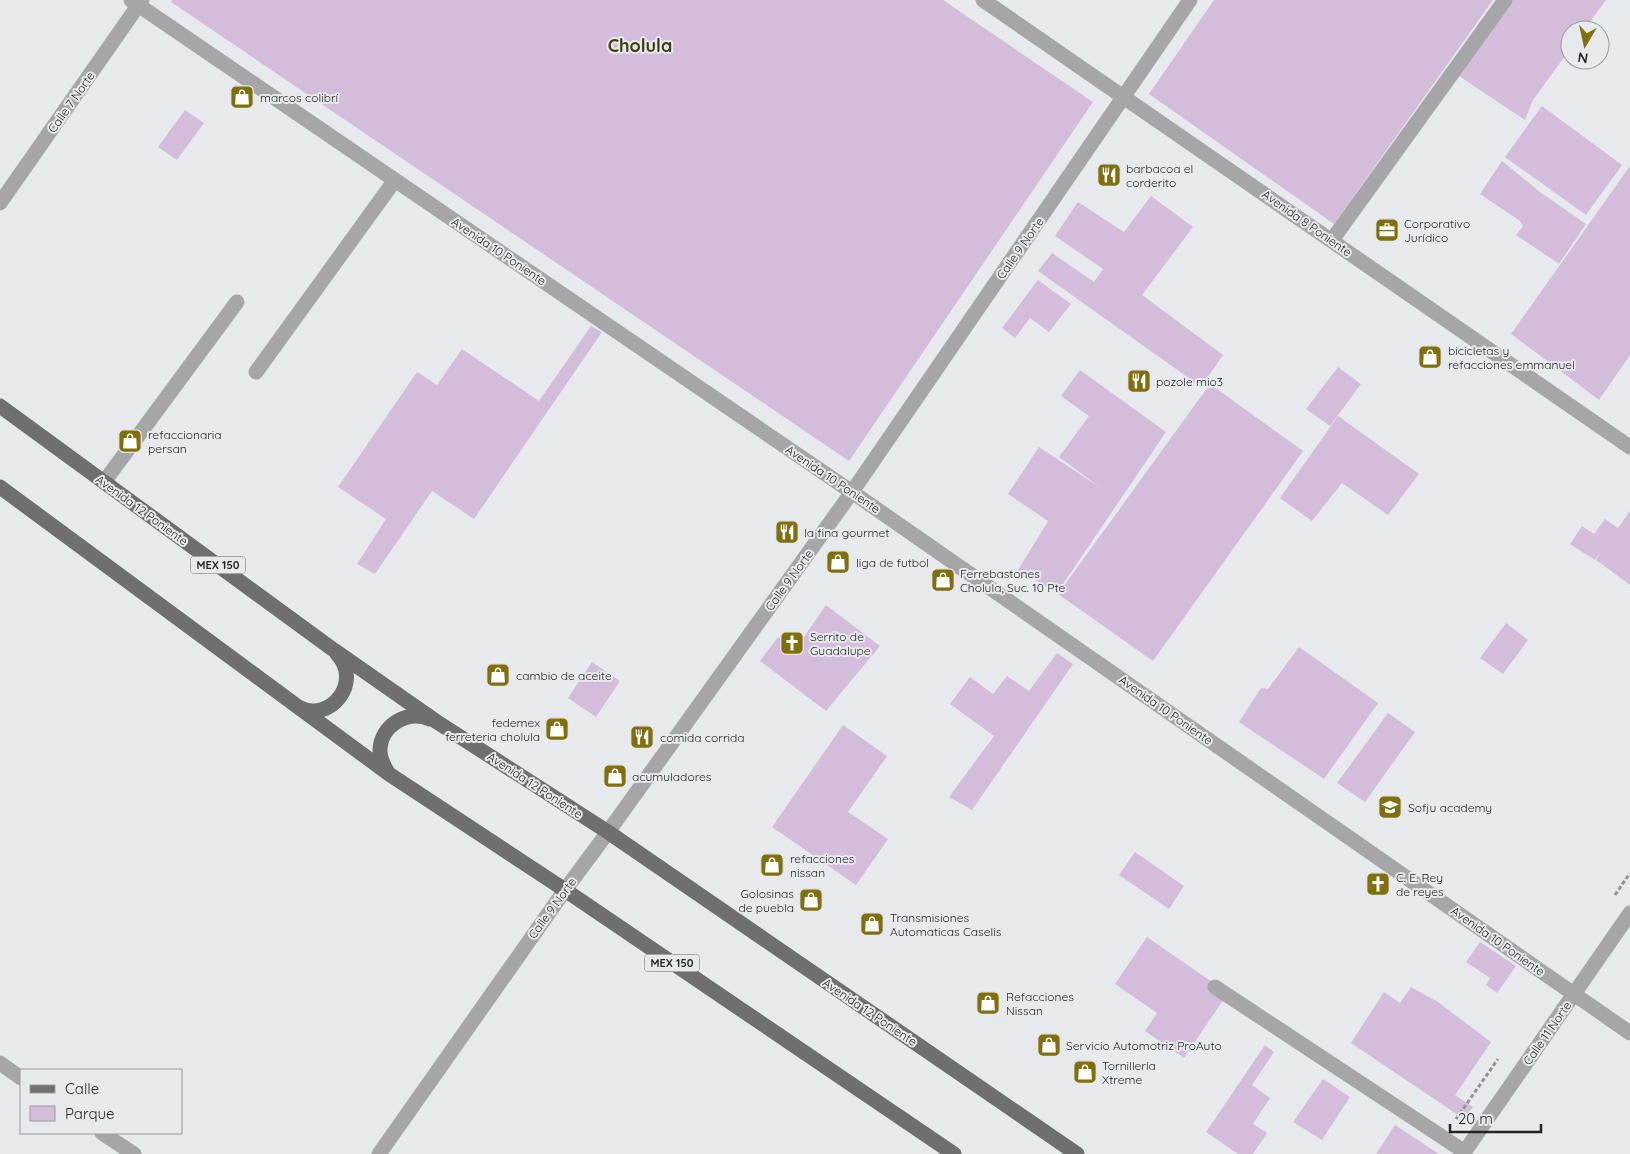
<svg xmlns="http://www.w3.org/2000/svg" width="1630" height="1154" font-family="Quicksand,sans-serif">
	<rect width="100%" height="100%" fill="#e7eaed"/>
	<path fill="#d4bdda" d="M172,0h771l150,102 -244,359 -678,-459z
		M1214,0h279l-159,224 -185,-130z
		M1511,0h95l-22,30h-14v19l-37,51 -8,20 -69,-46z
		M1542,106l80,59 -36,50 -81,-58z
		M185,110l19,13 -27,37 -19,-13z
		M1502,161l38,31 46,32 -27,40 -43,-29 7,-9 -3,-5 -40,-27z
		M1630,166v189l-31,45 -88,-66z
		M1151,196l42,31 -51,68 81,60 -15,22 -8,9 -162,-115 14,-18 42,29 9,-13 -48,-33 23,-34 46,30z
		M1038,280l33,24 -22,28 -19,-14 -15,20 -13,-10z
		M591,326l11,6 -128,187 -42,-28 -57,83 -18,-10 29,-45 -48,-32 79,-115 20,13 25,-36 77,52z
		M1338,367l23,17 -31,42 -24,-17z
		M1080,370l86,62 -109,161 -39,-23 30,-49 -40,-27 31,-47 62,41 -42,-31 30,-41 -28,-20z
		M1210,384l93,67 -150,210 -95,-67z
		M1338,416l81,58 -31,41 -46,-32 -30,38 -32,-23z
		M1630,511v74l-34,-25 6,-10 -7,10 -25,-16 12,-18 12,8 11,-15 13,9z
		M826,605l54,41 -54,65 -66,-50 18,-24 17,13z
		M1506,623l22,17 -25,34 -23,-16z
		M1299,647l79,56 -54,76 -85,-57 22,-34 7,1z
		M1057,653l16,11 -101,146 -23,-13 45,-61 -44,-32 20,-27 23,17 14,-18 22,15z
		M592,662l28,19 -24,36 -28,-19z
		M1388,713l27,19 -50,70 -28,-19z
		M843,725l44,31 -39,56 40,27 -32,46 -84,-58z
		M1135,852l49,34 -15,23 -50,-34z
		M1147,937l81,56 -44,65 -39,-27 12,-18 -42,-29z
		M1480,942l36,24 -19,27 -11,-8 4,-7 -24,-16z
		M1411,987l27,15 53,40 -36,53 18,12 -9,12 -113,-76 33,-51 16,11z
		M1265,1045l9,7 -22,33 18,13 -17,26 14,9 -14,21h-15l-32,-22z
		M1323,1079l27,18 -28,43 -29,-18z
		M1395,1125l44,29h-63z"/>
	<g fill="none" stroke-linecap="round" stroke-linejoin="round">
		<path stroke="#909294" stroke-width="3" stroke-dasharray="4 2.5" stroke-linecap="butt" d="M1615,895l15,-22
			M1456,1119l42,-60"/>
		<path stroke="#a6a6a8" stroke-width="15" d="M131,0l721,492 778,541
			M983,0l647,447
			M0,203l142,-203
			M1332,240l173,-240
			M256,372l139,-192
			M104,482l133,-180
			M1215,987l250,165
			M0,1063l21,15
			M102,1133l32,21
			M379,1154l186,-264 43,-58 244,-340 338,-492
			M1463,1154l167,-241"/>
		<path stroke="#6f6f72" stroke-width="15" d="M0,406l331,242 106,74 171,110 469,322
			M0,487l389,287 176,116 389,264
			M298,707c33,17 65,-26 39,-53
			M388,773c-4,-7 -8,-14 -8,-22 0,-25 27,-42 50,-32"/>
	</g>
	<defs>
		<g id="shop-square" transform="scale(1.25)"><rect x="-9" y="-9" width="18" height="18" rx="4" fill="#816e0c" stroke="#e7eaed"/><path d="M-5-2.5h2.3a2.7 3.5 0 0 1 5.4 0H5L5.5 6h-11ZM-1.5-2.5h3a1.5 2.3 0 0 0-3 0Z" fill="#fff"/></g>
		<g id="restaurant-square" transform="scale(1.25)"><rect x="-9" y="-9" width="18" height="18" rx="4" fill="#816e0c" stroke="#e7eaed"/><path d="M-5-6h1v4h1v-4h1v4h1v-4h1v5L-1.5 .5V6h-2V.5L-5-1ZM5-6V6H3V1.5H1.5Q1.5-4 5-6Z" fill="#fff"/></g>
		<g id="office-square" transform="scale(1.25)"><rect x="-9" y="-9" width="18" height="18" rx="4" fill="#816e0c" stroke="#e7eaed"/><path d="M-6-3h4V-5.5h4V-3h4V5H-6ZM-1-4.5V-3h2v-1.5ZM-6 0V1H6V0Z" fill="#fff"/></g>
		<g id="church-square" transform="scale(1.25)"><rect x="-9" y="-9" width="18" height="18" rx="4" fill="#816e0c" stroke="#e7eaed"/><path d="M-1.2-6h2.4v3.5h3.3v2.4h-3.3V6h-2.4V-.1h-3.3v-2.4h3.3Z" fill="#fff"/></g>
		<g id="school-square" transform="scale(1.25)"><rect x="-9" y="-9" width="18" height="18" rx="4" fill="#816e0c" stroke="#e7eaed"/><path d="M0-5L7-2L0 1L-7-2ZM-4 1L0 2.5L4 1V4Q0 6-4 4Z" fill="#fff"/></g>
	</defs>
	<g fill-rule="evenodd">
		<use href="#shop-square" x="242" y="97"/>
		<use href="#restaurant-square" x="1109" y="175"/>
		<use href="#office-square" x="1387" y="230"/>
		<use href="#shop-square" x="1430" y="357"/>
		<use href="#restaurant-square" x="1139" y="381"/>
		<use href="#shop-square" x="130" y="441"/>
		<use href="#restaurant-square" x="787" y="532"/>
		<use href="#shop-square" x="838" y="562"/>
		<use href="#shop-square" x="943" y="580"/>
		<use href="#church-square" x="792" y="643"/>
		<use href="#shop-square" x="498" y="675"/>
		<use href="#shop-square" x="557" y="729"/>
		<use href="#restaurant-square" x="642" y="737"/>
		<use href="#shop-square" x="615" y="776"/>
		<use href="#school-square" x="1390" y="807"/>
		<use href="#shop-square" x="772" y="865"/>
		<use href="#church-square" x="1378" y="884"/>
		<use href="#shop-square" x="811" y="900"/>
		<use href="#shop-square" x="872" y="924"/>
		<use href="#shop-square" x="988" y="1003"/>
		<use href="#shop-square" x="1049" y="1045"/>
		<use href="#shop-square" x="1085" y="1072"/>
	</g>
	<g text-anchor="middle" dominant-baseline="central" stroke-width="4" stroke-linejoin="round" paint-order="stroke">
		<g fill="#e7eaed" stroke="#5e5f61" stroke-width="1">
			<rect x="190.5" y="556.5" width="55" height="17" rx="4"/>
			<rect x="644.5" y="954.5" width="55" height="17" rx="4"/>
		</g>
		<g font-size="11" font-weight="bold" fill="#232425">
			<text x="218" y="565">MEX 150</text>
			<text x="672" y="963">MEX 150</text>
		</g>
		<g font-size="12" fill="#232425" stroke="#e7eaed" text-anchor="start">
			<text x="260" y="97">marcos colibrí</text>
			<text x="1126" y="168">barbacoa el<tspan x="1126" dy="14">corderito</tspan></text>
			<text x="1404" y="223">Corporativo<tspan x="1404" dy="14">Jurídico</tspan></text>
			<text x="1448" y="350">bicicletas y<tspan x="1448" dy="14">refacciones emmanuel</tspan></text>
			<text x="1156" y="381">pozole mio3</text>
			<text x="148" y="434">refaccionaria<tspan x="148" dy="14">persan</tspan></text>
			<text x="804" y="532">la fina gourmet</text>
			<text x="856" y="562">liga de futbol</text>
			<text x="960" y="573">Ferrebastones<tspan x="960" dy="14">Cholula, Suc. 10 Pte</tspan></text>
			<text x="810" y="636">Serrito de<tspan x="810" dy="14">Guadalupe</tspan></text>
			<text x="516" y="675">cambio de aceite</text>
			<text x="540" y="722" text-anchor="end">fedemex<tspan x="540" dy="14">ferreteria cholula</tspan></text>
			<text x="660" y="737">comida corrida</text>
			<text x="632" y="776">acumuladores</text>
			<text x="1408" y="807">Sofju academy</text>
			<text x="790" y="858">refacciones<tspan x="790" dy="14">nissan</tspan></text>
			<text x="1396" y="877">C. E. Rey<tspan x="1396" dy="14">de reyes</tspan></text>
			<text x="794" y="893" text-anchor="end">Golosinas<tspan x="794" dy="14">de puebla</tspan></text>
			<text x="890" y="917">Transmisiones<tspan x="890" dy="14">Automaticas Caselis</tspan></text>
			<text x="1006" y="996">Refacciones<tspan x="1006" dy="14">Nissan</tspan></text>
			<text x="1066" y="1045">Servicio Automotriz ProAuto</text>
			<text x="1102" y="1065">Tornillería<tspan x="1102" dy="14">Xtreme</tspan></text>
		</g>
		<g font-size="12" fill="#232425" stroke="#e7eaed">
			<text transform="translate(71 102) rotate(-55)">Calle 7 Norte</text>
			<text transform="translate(1307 223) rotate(35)">Avenida 8 Poniente</text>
			<text transform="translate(1020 248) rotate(-55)">Calle 9 Norte</text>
			<text transform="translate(499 251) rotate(34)">Avenida 10 Poniente</text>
			<text transform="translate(833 479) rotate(34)">Avenida 10 Poniente</text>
			<text transform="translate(142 510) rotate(36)">Avenida 12 Poniente</text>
			<text transform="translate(789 580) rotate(-54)">Calle 9 Norte</text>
			<text transform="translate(1166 710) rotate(35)">Avenida 10 Poniente</text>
			<text transform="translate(535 785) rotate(33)">Avenida 12 Poniente</text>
			<text transform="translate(552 908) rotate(-54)">Calle 9 Norte</text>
			<text transform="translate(1498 941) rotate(35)">Avenida 10 Poniente</text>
			<text transform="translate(870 1012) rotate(34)">Avenida 12 Poniente</text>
			<text transform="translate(1547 1033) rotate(-55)">Calle 11 Norte</text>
		</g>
		<g font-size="18" font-weight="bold" fill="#42390f" stroke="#e7eaed">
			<text x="640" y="45">Cholula</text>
		</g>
	</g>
	<rect x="20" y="1069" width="162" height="65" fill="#e7eaed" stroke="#999b9d"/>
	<rect x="30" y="1085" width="25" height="8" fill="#6f6f72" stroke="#999b9d"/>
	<text x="65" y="1094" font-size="15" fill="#232425">Calle</text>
	<rect x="30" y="1106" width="25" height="15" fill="#d4bdda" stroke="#999b9d"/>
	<text x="65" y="1119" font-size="15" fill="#232425">Parque</text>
	<g transform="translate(1585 45) rotate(189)"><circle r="24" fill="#e7eaed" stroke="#999b9d"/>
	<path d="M0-4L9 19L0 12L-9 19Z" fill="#816e0c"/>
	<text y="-8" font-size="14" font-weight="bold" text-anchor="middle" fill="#232425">N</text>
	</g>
	<path d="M1450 1124v8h91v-8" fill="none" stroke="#232425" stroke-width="2.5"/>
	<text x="1458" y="1124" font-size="15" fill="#232425" stroke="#e7eaed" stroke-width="4" paint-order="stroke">20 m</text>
</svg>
